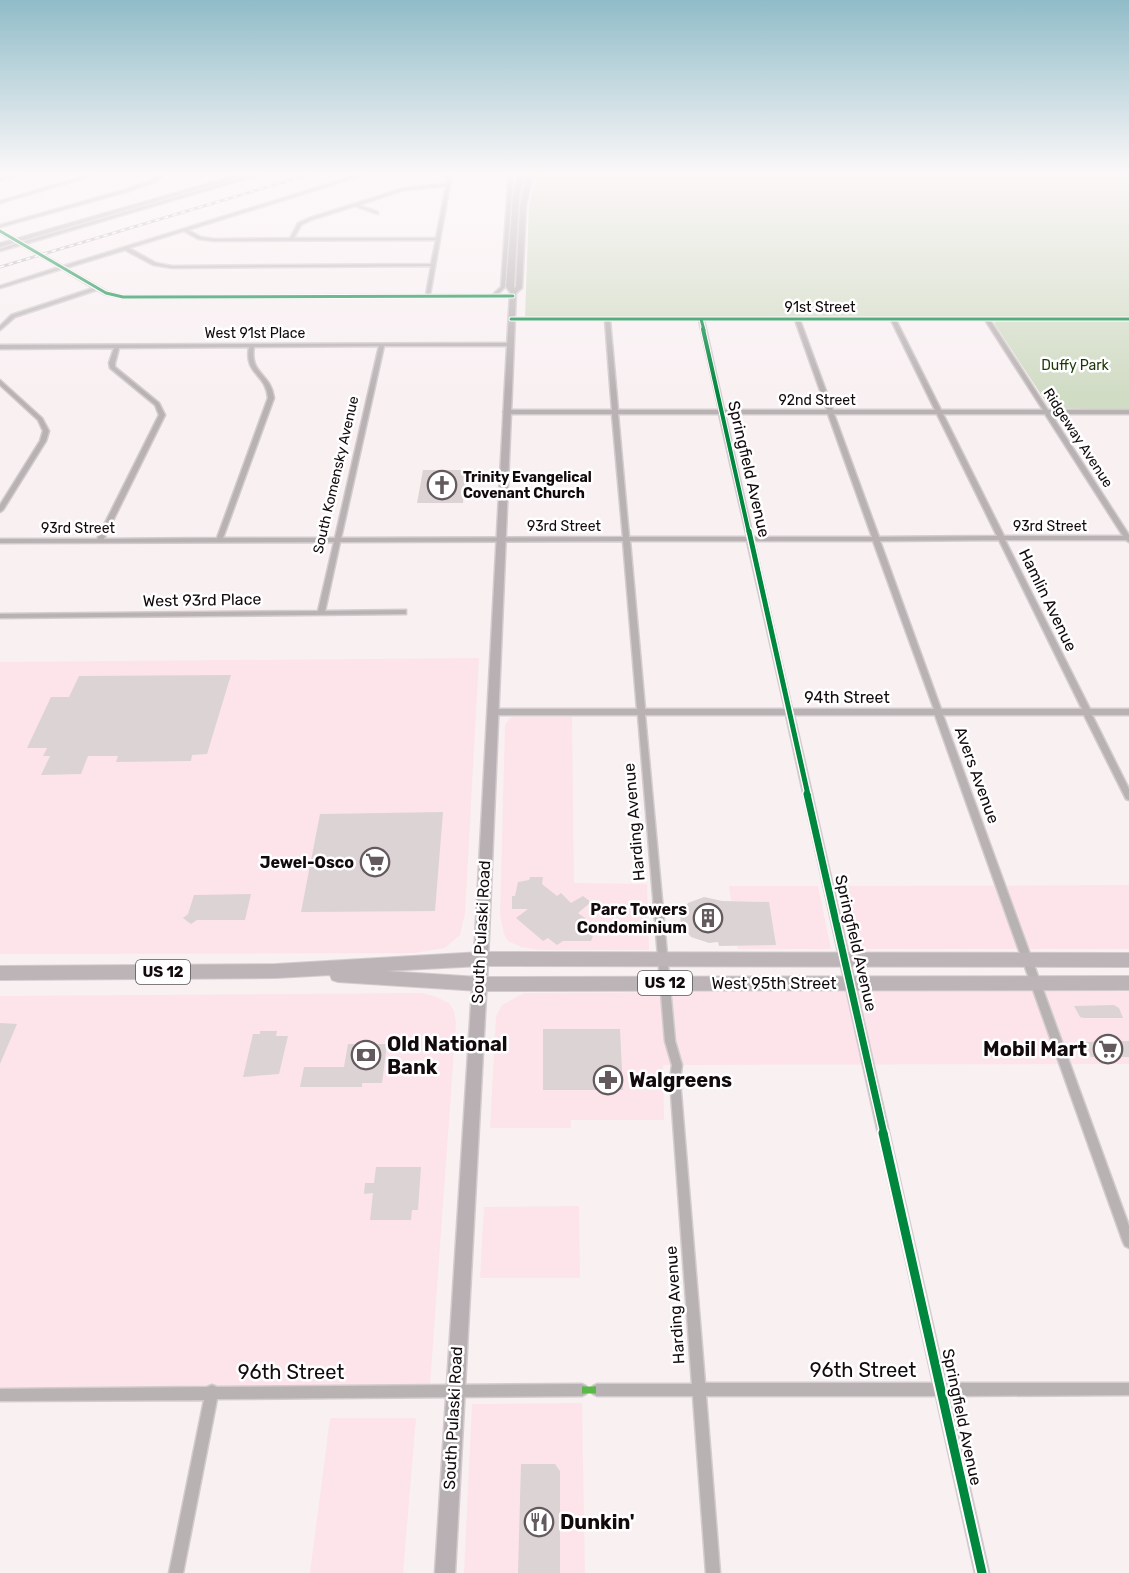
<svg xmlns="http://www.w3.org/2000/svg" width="1129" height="1573" font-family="Rubik,sans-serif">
	<rect width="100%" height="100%" fill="#f9f0f2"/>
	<path fill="#fce4ea" d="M479,658l-14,255 -5,22 -15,13 -31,5 -414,1v-292z
		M514,717h58l2,166 73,1 2,66h-111l-17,-3 -13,-6 -4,-7 -4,-19 5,-190 5,-7z
		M1129,885v64h-280l-13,-63z
		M729,886h89l13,63h-93z
		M1129,990v74l-466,1 1,55h-93v8h-81l6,-112 6,-11 22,-12z
		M422,993l12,3 15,7 5,8 2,12 -26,363 -430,1v-391z
		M579,1206l1,72h-100l4,-71z
		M582,1403l3,170h-121l8,-169z
		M330,1418h86l-13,155h-93z"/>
	<path fill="#d1dcc5" d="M537,173h592v144h-604l4,-113z
		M997,321h132v89l-79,-2 -56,-85z"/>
	<path fill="#dcd3d5" d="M423,470h43l-3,33h-46z
		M231,675l-24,79 -15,1 -1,6 -75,1 2,-6h-30l-7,18 -40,1 9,-19h-7l4,-8h-20l24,-51h18l10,-21z
		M443,812l-8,99 -134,1 19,-98z
		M530,877h13l-1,7 15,12 4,-3 10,10 12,-7 8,6 -13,11 7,5v9l9,6 -3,8h-28l-6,4 -9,-7 -5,3 -27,-23 12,-9h-16v-13h3l3,-14 11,-2z
		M251,894l-6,26h-48l-6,4 -8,-6 5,-4 6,-19z
		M704,897l18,4 47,1 7,43 -57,1 -1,-4 -9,1 -18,-6 -10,-13 -1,-8 8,-13z
		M1114,1005l5,3 4,10h-39l-4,-1 -6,-11z
		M0,1023l17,1 -17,40z
		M543,1029h77l3,61h-80z
		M260,1031h17l-1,5h12l-9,38 -36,3 10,-43h7z
		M1129,1041v16h-38l-6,-15z
		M348,1044h39l-5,39h-20v4h-62l4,-20h40z
		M376,1167h45l-3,43h-6l-1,10h-41l3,-27 -9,1 1,-11h9z
		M521,1464h34l5,7v102h-42z"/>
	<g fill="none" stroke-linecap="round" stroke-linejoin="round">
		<g stroke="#d3ccce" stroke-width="3">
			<path id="minor" d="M19,173h7l-26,7v-2z
				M95,173h6l-101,30v-2z
				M162,173h4l-11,9 -29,10 -126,35v-2l124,-35 29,-10z
				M259,173h6l-240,71 38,22 301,-93h6l-182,57 13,7 13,2 76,-1 8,-15 11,-5 95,-30 42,-4 2,-11h4l-22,122h62l9,-8 8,-114h4l-8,114 -8,8h16l2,1 -2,1 -390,1 -19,-4 -7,-4 -82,27 -15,13v-4l11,-11 82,-27 -31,-19 -62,19v-2l59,-19 -38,-22 -21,6v-2l18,-6 -18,-10v-3l22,12zM446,186l-10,52h-142l7,-13 10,-5 44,-14 23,8v-2l-19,-7 45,-15zM184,231l14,8 16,2 222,-1 -5,24 -259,2 -16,-3 -27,-15zM125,250l28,15 19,3 259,-2 -5,29 -303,1 -15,-4 -42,-24z
				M509,318h620v2h-139l58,90h81v4h-78l78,121v7l-3,-2h-121l85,169h39v6h-37l37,74v11l-3,-1 -42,-84h-141l186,511v22l-4,-2 -2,-4 -188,-527h-141l152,668h183v12l-180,1 40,177h-14l-39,-177h-230l14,177h-14l-13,-177h-96l-4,-2 -2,-4 2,-4 4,-2h95l-22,-304 2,-15 -7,-24 -27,-326h-146l-4,-3 4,-3h145l-14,-168 -283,1 -15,69 81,-1v4h-2l-404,4v-4l318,-3 16,-69 -334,1v-4h97l62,-124 -4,-10 -45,-37 -1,-5 5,-15 -114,1v-4l511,-2v2l-2,1h-125l-43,192 282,-1 -11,-123h-106l-3,-2 3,-2h106l-7,-90h-96zM610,320h89l20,90h-101zM704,320h91l32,90h-103zM800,320h91l44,90h-102zM896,320h89l58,90h-102zM379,346l-44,192h-112l51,-140c-3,-25 -25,-24 -20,-51zM249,347c-5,28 17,26 19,51l-51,140 -113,1 61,-124 -6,-12 -44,-36v-4l4,-15zM618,414h101l28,123h-118zM725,414h103l44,123h-119zM834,414h103l60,122 -118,1zM943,414h102l78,122h-119zM999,540l83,169h-141l-61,-168zM630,541h117l38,168h-140zM754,541h119l61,168h-142zM645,715h141l147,668h-228l-25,-303 2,-15 -7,-24z
				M0,380l42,38 7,13 -3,10 -43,69 -3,2v-7l40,-64 3,-10 -5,-11 -38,-35z
				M582,1384l4,2 2,4 -2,4 -4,2 -365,3 -34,174h-14l35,-173 -204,1v-12l207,-2 5,-2 5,2z"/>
		</g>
		<g stroke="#d3ccce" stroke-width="3">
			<path id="secondary" d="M518,173h6l-5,24 -5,91 2,-1 4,-80 7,-34h6l-7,34 -4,81 -6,5 -28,666 -33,614h-20l39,-614 36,-667 -4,-5 7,-90z"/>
		</g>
		<g stroke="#d3ccce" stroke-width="2">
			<path id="primary" d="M244,173h10l-254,74v-4z
				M481,952l648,1v14l-648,-1 -95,5 93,6 650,-1v14l-650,1 -141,-9 -6,-2 -2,-5 -54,3 -276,2v-14l276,-2z"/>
		</g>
		<use href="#minor" fill="#b8b2b3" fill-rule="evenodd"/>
		<use href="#secondary" fill="#b8b0b2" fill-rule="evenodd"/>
		<use href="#primary" fill="#bcb4b6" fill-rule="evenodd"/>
		<g stroke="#b8b3b4" stroke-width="3">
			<path id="rail" d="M0,267l314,-94"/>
		</g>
		<use href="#rail" stroke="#fff" stroke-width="1.5" stroke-dasharray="4.5" stroke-linecap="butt"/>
		<path stroke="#58b947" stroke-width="7" stroke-dasharray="14 7" stroke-linecap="butt" d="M582,1390h15"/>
		<g stroke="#fff" stroke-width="5">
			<path id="cycleway-far4" d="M0,231l106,62 17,4 390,-1
				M511,319h618
				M701,319l3,11"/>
		</g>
		<g stroke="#fff" stroke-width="6">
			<path id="cycleway-far3" d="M703,329l46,204"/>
		</g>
		<g stroke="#fff" stroke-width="8">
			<path id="cycleway-far2" d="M749,531l59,264"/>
		</g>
		<g stroke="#fff" stroke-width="10">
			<path id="cycleway-far1" d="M807,794l77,340"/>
		</g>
		<g stroke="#fff" stroke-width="13">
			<path id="cycleway" d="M883,1133l99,440"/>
		</g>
		<use href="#cycleway-far4" stroke="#00873e" stroke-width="3"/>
		<use href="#cycleway-far3" stroke="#00873e" stroke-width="4"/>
		<use href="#cycleway-far2" stroke="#00873e" stroke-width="5"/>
		<use href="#cycleway-far1" stroke="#00873e" stroke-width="7"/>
		<use href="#cycleway" stroke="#00873e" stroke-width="9"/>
	</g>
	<linearGradient id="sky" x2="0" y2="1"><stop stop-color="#90bcc8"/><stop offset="0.44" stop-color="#fcf8f9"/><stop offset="1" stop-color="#fcf8f9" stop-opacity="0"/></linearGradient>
	<rect width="1129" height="393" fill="url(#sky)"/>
	<defs>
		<g id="church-ring" transform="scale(1.5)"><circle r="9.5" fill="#fff" stroke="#645a5d" stroke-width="1.5"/><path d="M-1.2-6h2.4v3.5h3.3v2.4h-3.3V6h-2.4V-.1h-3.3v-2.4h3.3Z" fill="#645a5d"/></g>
		<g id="supermarket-ring" transform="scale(1.5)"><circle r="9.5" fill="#fff" stroke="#645a5d" stroke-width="1.5"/><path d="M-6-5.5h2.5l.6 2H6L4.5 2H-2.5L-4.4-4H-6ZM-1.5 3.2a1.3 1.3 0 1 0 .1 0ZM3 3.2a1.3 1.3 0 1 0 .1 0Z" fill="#645a5d"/></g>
		<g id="building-ring" transform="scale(1.5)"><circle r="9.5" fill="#fff" stroke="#645a5d" stroke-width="1.5"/><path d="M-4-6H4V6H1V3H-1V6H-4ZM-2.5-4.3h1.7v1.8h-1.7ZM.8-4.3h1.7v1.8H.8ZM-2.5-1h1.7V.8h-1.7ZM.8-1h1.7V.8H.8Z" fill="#645a5d"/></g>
		<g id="bank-ring" transform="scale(1.5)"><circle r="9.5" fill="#fff" stroke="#645a5d" stroke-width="1.5"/><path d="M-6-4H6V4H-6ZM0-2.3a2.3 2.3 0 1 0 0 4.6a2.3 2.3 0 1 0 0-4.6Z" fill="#645a5d"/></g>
		<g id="pharmacy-ring" transform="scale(1.5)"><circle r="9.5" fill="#fff" stroke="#645a5d" stroke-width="1.5"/><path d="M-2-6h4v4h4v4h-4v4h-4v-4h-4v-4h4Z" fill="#645a5d"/></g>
		<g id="restaurant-ring" transform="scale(1.5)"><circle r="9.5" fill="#fff" stroke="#645a5d" stroke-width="1.5"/><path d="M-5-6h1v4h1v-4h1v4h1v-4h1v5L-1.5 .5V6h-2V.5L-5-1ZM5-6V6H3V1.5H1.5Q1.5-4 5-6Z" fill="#645a5d"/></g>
	</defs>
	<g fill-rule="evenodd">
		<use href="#church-ring" x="442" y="485"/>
		<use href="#supermarket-ring" x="375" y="862"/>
		<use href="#building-ring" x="708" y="918"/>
		<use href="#supermarket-ring" x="1108" y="1049"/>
		<use href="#bank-ring" x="366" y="1055"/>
		<use href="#pharmacy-ring" x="608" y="1080"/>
		<use href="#restaurant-ring" x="539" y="1522"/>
	</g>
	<g text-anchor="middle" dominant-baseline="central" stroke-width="5" stroke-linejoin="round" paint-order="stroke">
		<g font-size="14" fill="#130a0d" stroke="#fff">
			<text x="820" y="307">91st Street</text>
			<text x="255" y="333">West 91st Place</text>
			<text x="817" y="400">92nd Street</text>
			<text transform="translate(1078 438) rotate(57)">Ridgeway Avenue</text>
			<text transform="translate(336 475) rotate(-77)">South Komensky Avenue</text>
			<text x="564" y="526">93rd Street</text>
			<text x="1050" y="526">93rd Street</text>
			<text x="78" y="528">93rd Street</text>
		</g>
		<g font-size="14" fill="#1b3705" stroke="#fff">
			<text x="1075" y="365">Duffy Park</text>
		</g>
		<g font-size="14" font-weight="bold" fill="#130a0d" stroke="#fff" text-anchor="start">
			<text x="463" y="477">Trinity Evangelical<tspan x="463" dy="16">Covenant Church</tspan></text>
		</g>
		<g fill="#fff" stroke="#5a5456" stroke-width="1.5">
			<rect x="136" y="960" width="54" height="24" rx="4.5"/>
			<rect x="638" y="971" width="54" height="24" rx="4.5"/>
		</g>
		<g font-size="15" font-weight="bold" fill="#130a0d">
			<text x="163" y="972">US 12</text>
			<text x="665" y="983">US 12</text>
		</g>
		<g font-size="16" fill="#130a0d" stroke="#fff">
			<text transform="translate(749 469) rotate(77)">Springfield Avenue</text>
			<text transform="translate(202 600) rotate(-1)">West 93rd Place</text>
			<text transform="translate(1048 600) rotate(64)">Hamlin Avenue</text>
			<text x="847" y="697">94th Street</text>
			<text transform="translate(977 775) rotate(70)">Avers Avenue</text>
			<text transform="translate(634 822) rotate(-95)">Harding Avenue</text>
			<text transform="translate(481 932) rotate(-87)">South Pulaski Road</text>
			<text transform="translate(856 943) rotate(77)">Springfield Avenue</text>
			<text x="774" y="983">West 95th Street</text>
			<text transform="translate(675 1305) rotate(-94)">Harding Avenue</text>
			<text transform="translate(962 1417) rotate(78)">Springfield Avenue</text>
			<text transform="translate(453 1418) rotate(-87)">South Pulaski Road</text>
		</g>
		<g font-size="16" font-weight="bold" fill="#130a0d" stroke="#fff" text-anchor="end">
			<text x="354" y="862">Jewel-Osco</text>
			<text x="687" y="909">Parc Towers<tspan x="687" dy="18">Condominium</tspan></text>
		</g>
		<g font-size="20" font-weight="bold" fill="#130a0d" stroke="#fff" text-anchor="start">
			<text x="387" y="1044">Old National<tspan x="387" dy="23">Bank</tspan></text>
			<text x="1087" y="1049" text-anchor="end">Mobil Mart</text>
			<text x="629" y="1080">Walgreens</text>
			<text x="560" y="1522">Dunkin'</text>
		</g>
		<g font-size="20" fill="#130a0d" stroke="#fff">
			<text x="863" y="1370">96th Street</text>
			<text x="291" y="1372">96th Street</text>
		</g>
	</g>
</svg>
